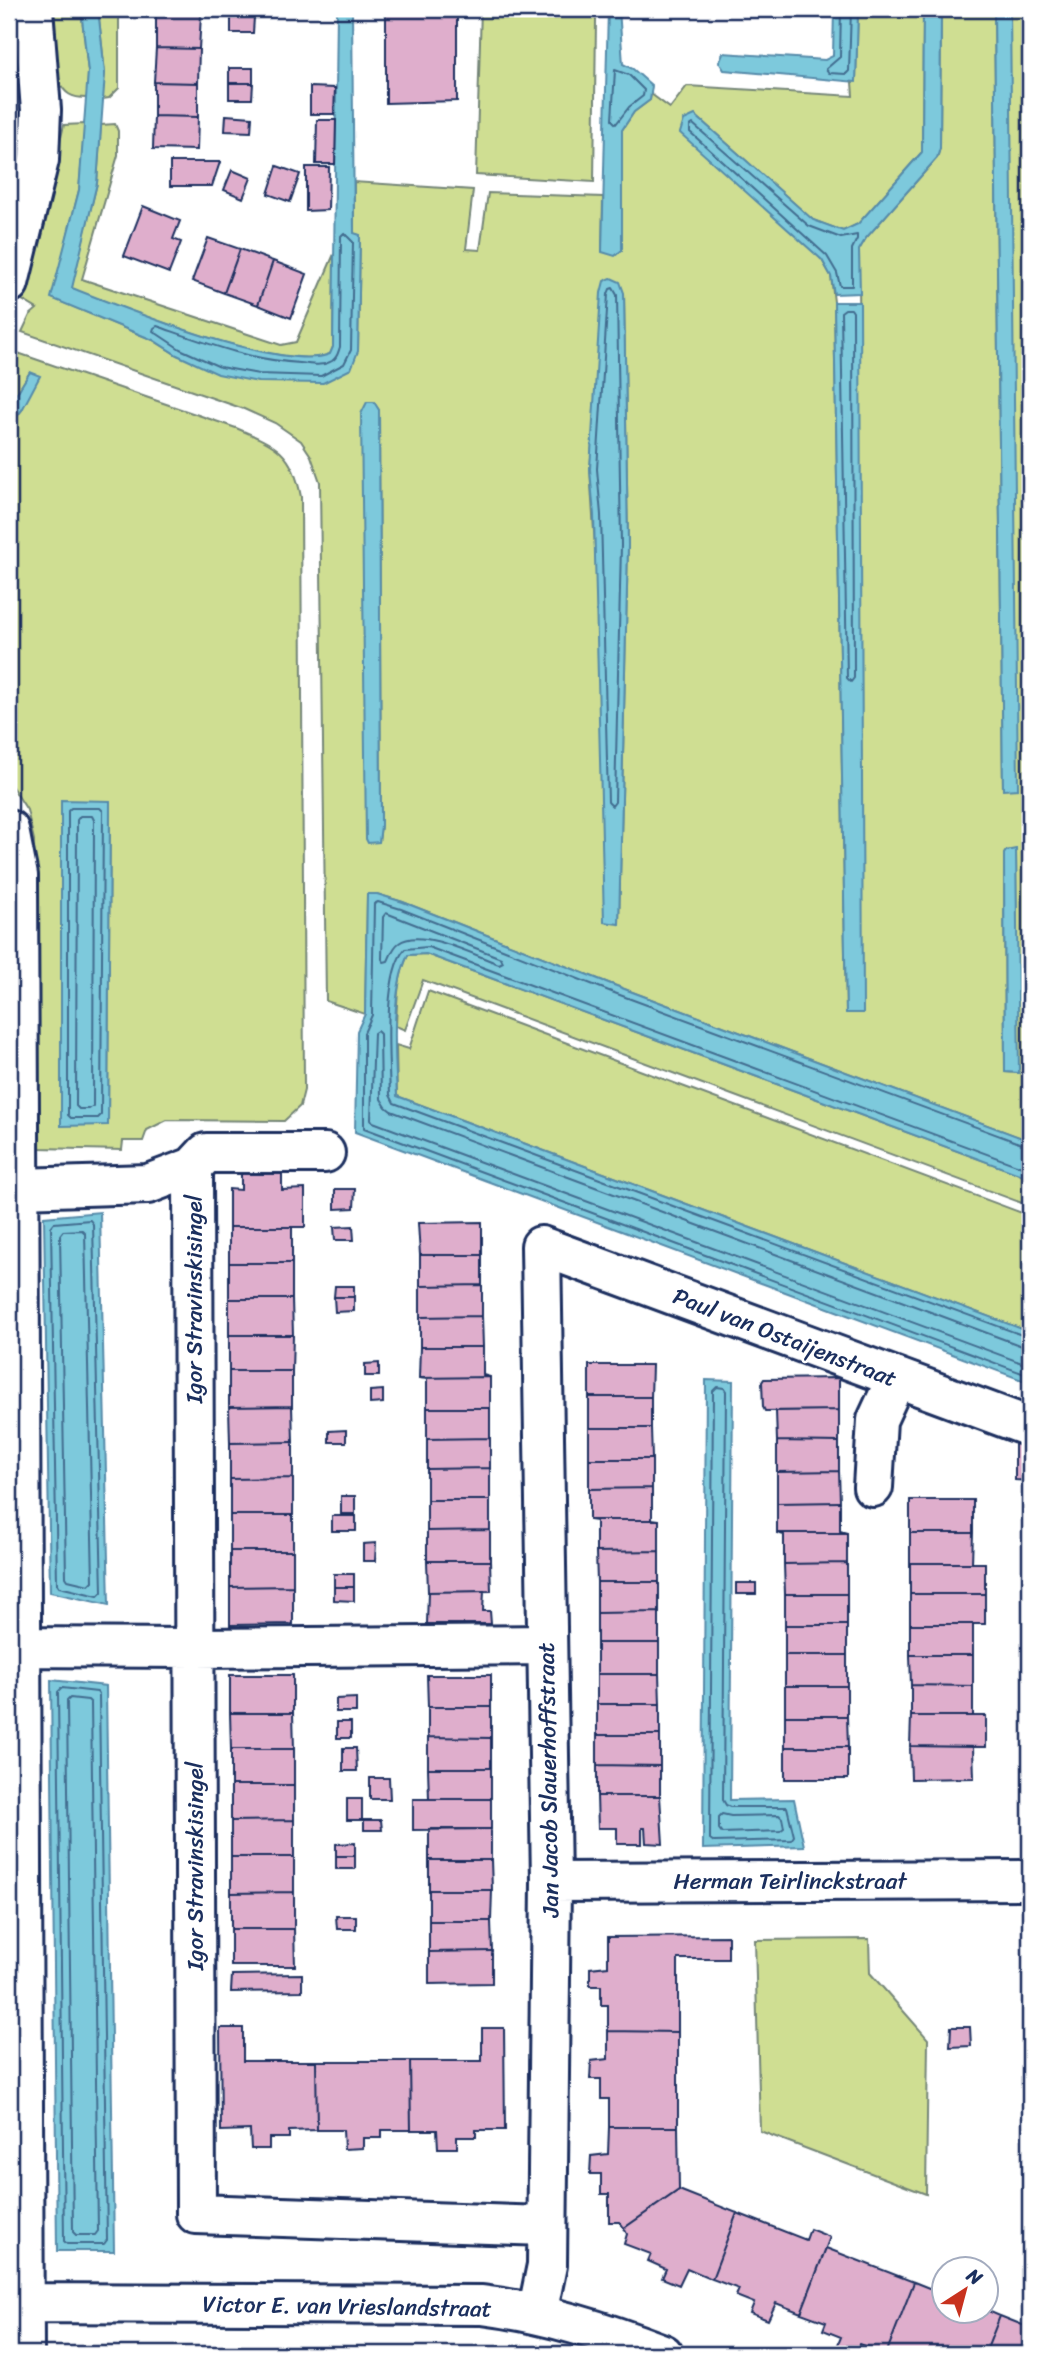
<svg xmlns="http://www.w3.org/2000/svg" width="1039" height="2363" font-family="Sriracha,sans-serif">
	<rect width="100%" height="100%" fill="#fff"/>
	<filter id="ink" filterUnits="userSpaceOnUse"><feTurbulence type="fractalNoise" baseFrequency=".0143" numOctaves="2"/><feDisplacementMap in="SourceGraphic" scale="14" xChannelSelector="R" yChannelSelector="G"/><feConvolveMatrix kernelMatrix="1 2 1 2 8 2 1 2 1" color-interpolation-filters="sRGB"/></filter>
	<g filter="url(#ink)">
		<path fill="#cfde92" stroke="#758678" stroke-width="2" fill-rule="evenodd" d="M53,9H81L88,72L87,98C71,98 65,94 58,80Z
			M98,9H119V88L109,98L102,99L105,73Z
			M481,9H592L596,20L594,182L476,175Z
			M858,9H923L922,152L858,224L843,231L813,220L695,115L822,260L831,276L834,302L846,1012L862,1013L859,250L866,238L937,158L940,148L941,9H994L1003,790L1010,9H1030V1141L611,984L403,902L377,894L367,895L365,1014L326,1001L320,482L311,456L301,441L275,423L244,409L22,332L30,315L37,309L19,298L43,214L64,125L85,124L79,190L52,298L153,340L177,355L258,382L358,351L360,235L354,234V182L473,190L466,249L480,250L488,193L603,197L602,251L622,250V130L634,112L650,100L651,94L670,108L687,86L853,96L852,82L856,81ZM624,293L628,545L619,924L590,469L596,393ZM367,402H373L379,410L381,825L379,842ZM1016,850L1018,1073L1005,1072L1004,854L1006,851Z
			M115,124L118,131V155L82,279L281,345L296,342L334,254L333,347L330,354C282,374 124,307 71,289L97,183L101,125Z
			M9,350L236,428C276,445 293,452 301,497L304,1090L300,1106L284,1121L167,1120L147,1130L143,1141H123L122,1150L39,1148L35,1138L34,840L27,810L9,782V426L22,410L30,372L9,406ZM61,801H110L108,1125H61Z
			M426,954L1030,1178V1206L423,980L405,1030L396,1026C397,1002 397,978 408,955Z
			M428,991L1030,1216V1332L397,1096L396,1045L409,1049Z
			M869,1939L870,1973L928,2039L926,2194L760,2131L755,1940Z"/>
		<path fill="#7dc9dc" stroke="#568baa" stroke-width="2" d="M81,9H98L105,73L97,183L72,288C123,308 284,373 330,354L333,347L337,9H352L354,233L360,235L358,351L351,369L323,383L258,382L218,374L177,355L153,340L51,298L79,190L88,72Z
			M608,9H619L623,64L633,69L652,86L650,100L634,112L622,130V250L615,256L602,252Z
			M834,9H858L856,82L724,70L719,62L723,53L825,60L833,56Z
			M923,9H941L940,148L937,158L866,238L859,250L860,293L834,294L831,276L822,260L680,133L684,120L695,115L813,220L843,231L858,224L922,152Z
			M994,9H1010L1018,789L1003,790Z
			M611,278L620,282L624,293L628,545L619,924L604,922L594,515L590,469L601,293L604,281Z
			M834,302H860L863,1013H846Z
			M30,372L40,376L22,410L9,426V406Z
			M367,402H374L379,410L381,825L379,842L368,843L366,839L361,414Z
			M61,800L110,801L108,1125L61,1126Z
			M1016,849L1019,1073L1005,1072L1004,854L1006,851Z
			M367,894H377L403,902L611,984L1030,1141V1178L426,954L408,955C390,993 395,1055 397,1096L1030,1332V1383L355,1132L357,1031L365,1014Z
			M100,1212L109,1605L50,1592L44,1217Z
			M706,1380L733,1381L730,1800L794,1799L804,1846L703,1849Z
			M51,1680L106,1686L114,2251H57Z"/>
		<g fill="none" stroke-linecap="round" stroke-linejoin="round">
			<path stroke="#426d90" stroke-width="2" d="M841,9L840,57L826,69L829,73L846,74L849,71L851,9
				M615,70L629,75L644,90L643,96L629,107L616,124L612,120Z
				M693,124L809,226L841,238L857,235V239L852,249V286H840L837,273L827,256L690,132V126Z
				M344,233L353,242L351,350L344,364L321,376L259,374L220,367L180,349L153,331L154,328L157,326C206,343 249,360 300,363C311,364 322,367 332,361C338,357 338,352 340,347L341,236Z
				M613,288L617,295L621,545L615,802L612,806L608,802L601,515L597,469L608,294L610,289Z
				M845,309H851L853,312L854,678L851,682L847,678L841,312Z
				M71,808H100L103,811L101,1115L98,1118H71L68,1115V811Z
				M80,816H92L94,820L93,1106L89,1109H79L76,1106L77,820Z
				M386,913L501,958L503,962L499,964C476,956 421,927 399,943C393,947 391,955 388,961L384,962L382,959L383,917Z
				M1030,1147L609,991L401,909L378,902L374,904L372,1015L364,1033V1128L1030,1376
				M1030,1170L428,947L405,949C382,974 389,1061 390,1095L394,1103L1030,1338
				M90,1220L93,1224L102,1592L98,1596L59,1587L57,1584L51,1227L54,1223Z
				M82,1230L85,1233L93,1581L89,1585L68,1580L66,1577L60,1235L63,1231Z
				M1030,1347L1022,1346L391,1111L386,1107L381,1099L380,1034L377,1031L374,1033L371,1119L373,1122L1030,1366
				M717,1387L724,1388L726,1391L723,1800L726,1805L730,1807H787L794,1836L791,1840L714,1842L710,1839L713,1391Z
				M62,1688L97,1692L99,1695L107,2240L104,2244H67L64,2241L58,1692Z
				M70,1698L88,1700L91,1703L98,2231L95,2235H76L73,2232L67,1701Z
				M722,1814L731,1816L779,1815L782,1818L784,1828L780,1831L722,1833L719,1829V1817Z"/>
		</g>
		<path fill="#dfaecc" stroke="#1b2f5e" stroke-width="2" d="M156,9H201V15H156Z
			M231,9H254V17H231Z
			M386,9H457V101L386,103Z
			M156,15H201L199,49L156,48Z
			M231,17H254L253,33H231Z
			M156,48L199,49L198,83L154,82Z
			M229,68H253V83H229Z
			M154,82L198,83V117L154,116Z
			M229,83H253L252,99H229Z
			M310,87L335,88L334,114H310Z
			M226,115L252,117L251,132L225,131Z
			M154,116L198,117L197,150L153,149Z
			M317,120H336L335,164H316Z
			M170,162H220L212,186H170Z
			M277,166L300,174L290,202L268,194Z
			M306,167H329L328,210L306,211Z
			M232,170L251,178L243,198L224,190Z
			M143,206L180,221L173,239L181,242L169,273L124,256Z
			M208,238L240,249L224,293L192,281Z
			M240,249L273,261L258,305L224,293Z
			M273,261L307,274L291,318L258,305Z
			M282,1165V1190L305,1189V1227H229V1189L241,1190V1166Z
			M335,1189H355L354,1208L335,1209Z
			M482,1222V1255H420L418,1223Z
			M353,1226L354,1240H335L334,1227Z
			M229,1227H292V1263H229Z
			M420,1255H482V1285L420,1286Z
			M229,1263H292V1299H229Z
			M482,1285V1316L420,1317V1286Z
			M335,1286H354V1297H334Z
			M334,1297H354V1311L335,1312Z
			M229,1299H292L293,1335H229Z
			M482,1316L483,1347H420V1317Z
			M229,1335H293L292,1371H229Z
			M420,1347H483V1375L490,1377L419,1378Z
			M379,1363V1376H365V1364Z
			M589,1365H652L651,1397H589Z
			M229,1371H292V1406L229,1407Z
			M490,1377V1408H427V1379L419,1378Z
			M839,1378V1410L765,1411L763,1407L762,1382L764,1379Z
			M383,1390V1403L370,1404V1391Z
			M589,1397H651V1428H589Z
			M292,1406L293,1442L230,1443L229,1407Z
			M427,1408H490V1438L427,1439Z
			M839,1410V1442L777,1441L776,1411Z
			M589,1428H651L652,1459H589Z
			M346,1430V1442H329V1431Z
			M490,1438V1468L427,1469V1439Z
			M777,1441L839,1442V1471L777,1472Z
			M293,1442V1478L230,1479V1443Z
			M1015,1444H1030V1481L1015,1480Z
			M589,1459H652V1488L589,1489Z
			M490,1468V1500H427V1469Z
			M839,1471L840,1502L777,1503V1472Z
			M293,1478V1515H230V1479Z
			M652,1488V1519L659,1520H589V1489Z
			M341,1496H355V1514H341Z
			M427,1500H490V1530L427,1531Z
			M910,1500H973V1533H910Z
			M840,1502V1531L847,1533H777V1503Z
			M230,1515H293V1551H230Z
			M332,1516H356V1531H332Z
			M589,1520H659V1551L596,1552V1521Z
			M490,1530V1561H427V1531Z
			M777,1533H847V1563L784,1564V1535Z
			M910,1533H973L972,1563H910Z
			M376,1543L375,1561H363V1544Z
			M230,1551H293V1586L230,1587Z
			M659,1551V1582H597L596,1552Z
			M427,1561H490L491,1591L428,1592Z
			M847,1563V1594H785L784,1564Z
			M910,1563H985V1594H910Z
			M334,1574H354V1587H334Z
			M597,1582H659V1612L597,1613Z
			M736,1583H756V1594H736Z
			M293,1586V1624L230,1625V1587Z
			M334,1587H354V1601L334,1600Z
			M484,1591L483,1611H490L491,1624H427L428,1592Z
			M785,1594H847V1625H785Z
			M910,1594H985V1624H910Z
			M659,1612V1643H597V1613Z
			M910,1624H973V1655H910Z
			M785,1625H847V1655H785Z
			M597,1643H659V1674H597Z
			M785,1655H847V1686H785Z
			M910,1655H973V1686L911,1685Z
			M597,1674H659L660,1704H597Z
			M230,1675H293V1713H230Z
			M427,1675H491V1707H428Z
			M911,1685L973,1686V1716H911Z
			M785,1686H847V1716H785Z
			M356,1698V1712H336V1699Z
			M597,1704H660V1735H597Z
			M428,1707H491V1738L428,1737Z
			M230,1713H293L294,1749H231Z
			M785,1716H847L848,1747H785Z
			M911,1716H986V1747L910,1746Z
			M337,1722H351V1738H337Z
			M597,1735H660V1766L597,1765Z
			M428,1737L491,1738V1768H428Z
			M910,1746L973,1747L974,1778L911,1779Z
			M785,1747H848V1779H785Z
			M343,1748H356L357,1771H343Z
			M231,1749H294V1785H231Z
			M597,1765L660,1766V1796H597Z
			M428,1768H491V1799H429Z
			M370,1778H389L390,1799H370Z
			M231,1785H294V1820L231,1821Z
			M597,1796H660L663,1844L646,1843L645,1828H642V1844H617V1828H598Z
			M347,1799H362V1820H347Z
			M413,1799H491V1829L413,1830Z
			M294,1820V1857H231V1821Z
			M364,1820H381L382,1830H364Z
			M429,1829H491V1860H429Z
			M355,1843V1856H336V1844Z
			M336,1856H355V1869H336Z
			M231,1857H294V1892L231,1893Z
			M429,1860H491L492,1890H429Z
			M429,1890H492L491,1921H429Z
			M294,1892V1929H231V1893Z
			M336,1916H356V1929H337Z
			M429,1921H491L492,1951L429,1952Z
			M231,1929H294L295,1966H231Z
			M728,1936V1959H678V2032L608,2031V2005H601V1986H590V1968L608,1966V1937Z
			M492,1951V1983L429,1984V1952Z
			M302,1974V1991L231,1992L232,1975Z
			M951,2027H970L971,2046L950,2047Z
			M220,2028H243V2061H316L317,2130L289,2131V2138H269V2149H251L250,2130L221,2131Z
			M482,2028H504L505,2130H476V2137H457V2148H438L437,2130H411L410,2061H482Z
			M608,2031L678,2032V2127H609V2099H601V2079H590L591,2061L608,2059Z
			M316,2061H410L411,2130H382V2138H363V2148L344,2149L343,2130H317Z
			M609,2127H678L679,2190L624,2228L620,2222H609V2194H601V2174H590L591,2156L608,2154Z
			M679,2190L737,2213L712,2279L687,2268L679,2285L662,2278L666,2269L648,2261L651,2254L624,2244L627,2234L624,2228Z
			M737,2213L806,2240L810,2229L830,2237L801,2313L776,2303L768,2320L750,2313L754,2303L736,2296L739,2289L712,2279Z
			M826,2248L914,2282L886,2354L859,2344L855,2353L837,2347L841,2337L823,2330L826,2322L801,2313Z
			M914,2282L944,2294V2310H986L1000,2316L985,2354H886Z
			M1000,2316L1030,2328V2354H985Z"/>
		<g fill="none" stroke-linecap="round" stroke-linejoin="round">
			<g stroke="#1b2f5e" stroke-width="44">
				<path id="minor" d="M9,283L39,160L41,110L33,9
					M9,830L18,876L24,2354
					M325,1153H206L193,1167L196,2214L546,2226
					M20,1188L148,1184L193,1167
					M873,1487L877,1420L896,1379
					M9,1647L195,1648L547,1645
					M551,1882L1030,1880
					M9,2303L482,2305C546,2313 603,2331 663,2354
					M537,2314L547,2265L551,1882L541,1246L1030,1427"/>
			</g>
			<use href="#minor" stroke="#fff" stroke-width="38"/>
		</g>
	</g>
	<g text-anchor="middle" stroke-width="5" stroke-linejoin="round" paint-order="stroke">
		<g font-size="23" fill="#1b2f5e" stroke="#fff">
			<text transform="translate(194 1299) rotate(-90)" y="8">Igor Stravinskisingel</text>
			<text transform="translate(785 1337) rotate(21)" y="8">Paul van Ostaijenstraat</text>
			<text transform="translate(548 1780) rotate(-91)" y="8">Jan Jacob Slauerhoffstraat</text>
			<text transform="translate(195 1866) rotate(-90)" y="8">Igor Stravinskisingel</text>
			<text x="790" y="1889">Herman Teirlinckstraat</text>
			<text transform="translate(347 2306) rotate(1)" y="8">Victor E. van Vrieslandstraat</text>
		</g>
	</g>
	<rect width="1039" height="2363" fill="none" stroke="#fff" stroke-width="35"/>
	<rect x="18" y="18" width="1004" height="2328" fill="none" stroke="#1b2f5e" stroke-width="2.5" filter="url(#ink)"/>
	<g transform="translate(965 2290) rotate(36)"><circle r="33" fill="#ffffff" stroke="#a4acbf" stroke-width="2"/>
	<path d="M0-5L12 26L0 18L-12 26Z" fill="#c8321e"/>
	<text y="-10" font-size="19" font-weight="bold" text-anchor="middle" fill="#1b2f5e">N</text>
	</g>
</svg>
